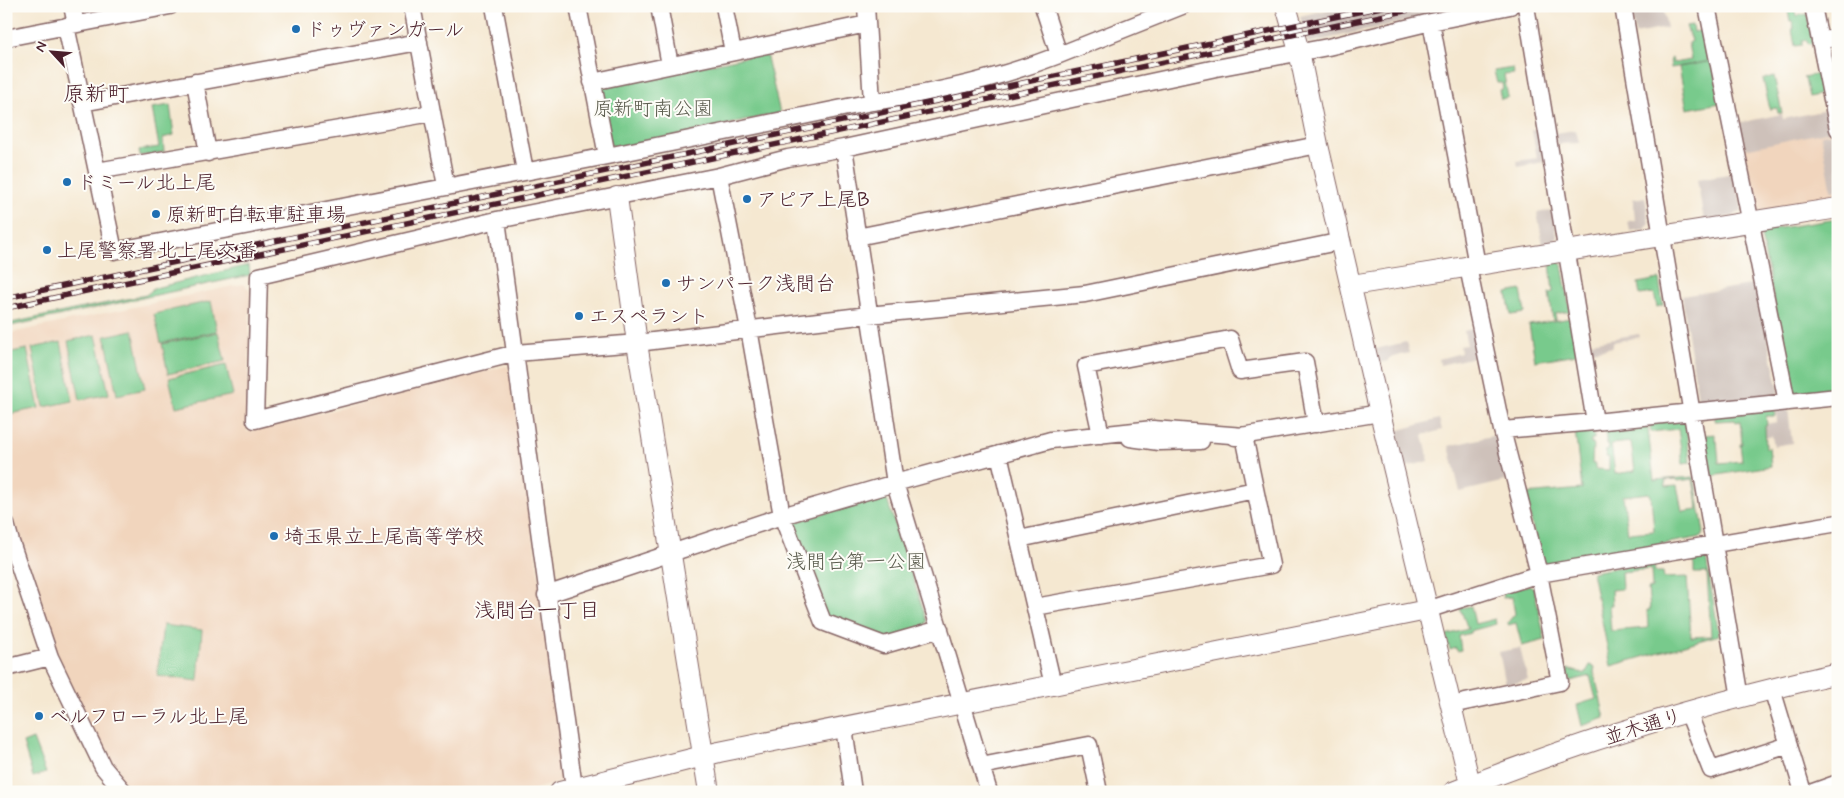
<svg xmlns="http://www.w3.org/2000/svg" width="1844" height="798" font-family="Mynerve,'Klee One',sans-serif">
	<rect width="100%" height="100%" fill="#fdfcf7"/>
	<filter id="ink" filterUnits="userSpaceOnUse"><feTurbulence type="fractalNoise" baseFrequency=".02" numOctaves="2"/><feDisplacementMap in="SourceGraphic" scale="10" xChannelSelector="R" yChannelSelector="G"/><feConvolveMatrix kernelMatrix="1 2 1 2 8 2 1 2 1" color-interpolation-filters="sRGB"/></filter>
	<filter id="wash" filterUnits="userSpaceOnUse"><feTurbulence type="fractalNoise" baseFrequency=".0096" numOctaves="4" result="noise"/><feDisplacementMap in="SourceGraphic" scale="20" xChannelSelector="R" yChannelSelector="G"/><feGaussianBlur stdDeviation="1.12" result="paint"/><feColorMatrix in="noise" values="0 0 0 0 0 0 0 0 0 0 0 0 0 0 0 0 0 1.4 0 .05"/><feComposite in="paint" operator="in"/></filter>
	<g filter="url(#wash)">
		<rect width="100%" height="100%" fill="#f5e8d1"/>
		<path fill="#f1d5bd" d="M1827,110L1838,163V199L1760,210L1756,207L1739,123L1782,114L1783,119Z
			M243,284L250,290L247,432L506,366L510,369L566,776L561,782L525,792H132L110,767L86,726L53,644L18,544L6,483V334Z"/>
		<path fill="#cec1ba" d="M1344,6H1475L1308,43L1300,16Z
			M1663,8L1667,28L1635,34L1632,14Z
			M1827,110L1831,131L1745,149L1739,123L1782,114L1783,119Z
			M1539,129L1543,154L1542,157H1544V162L1518,167L1517,161L1537,158L1532,130Z
			M1576,130L1579,143L1557,144L1555,133Z
			M1832,133L1838,163V190L1832,191L1821,135Z
			M1735,173L1742,210L1733,216L1704,221L1697,179Z
			M1645,197L1649,224L1645,229L1630,231L1628,221L1635,220L1633,199Z
			M1553,210L1557,236L1553,243L1543,244L1540,229L1542,228H1540L1537,213Z
			M1756,284L1779,391L1775,396L1704,403L1698,398L1682,296Z
			M1472,329L1478,356L1440,365L1439,359L1461,353L1460,346L1467,345L1464,331Z
			M1639,334L1640,337L1613,342V347L1592,351L1591,342Z
			M1406,342L1409,353L1389,358V361L1379,363L1376,349Z
			M1788,408L1792,443L1774,446L1772,436L1766,438L1765,424L1777,422L1776,409Z
			M1439,419L1442,430L1423,435L1429,461L1406,467L1405,464H1403L1396,431Z
			M1496,435L1506,481L1460,492L1449,446Z
			M1520,648L1528,680L1506,685L1499,652Z"/>
		<path fill="#78ca8c" stroke="#61745c" fill-rule="evenodd" d="M1787,6H1794L1796,16L1807,14L1813,43L1808,44L1807,40L1802,41V45L1795,46L1792,29H1794L1793,21H1790Z
			M1692,25L1693,32L1705,30L1710,61L1671,68L1670,59L1672,58L1673,63L1691,60L1688,43L1691,41L1686,26Z
			M766,53L780,113L616,149L610,144L600,92L603,86Z
			M1713,61L1720,103L1687,109L1679,67Z
			M1513,68L1514,74L1504,75L1508,97L1501,99L1499,90L1503,89L1502,83H1497L1494,71Z
			M1819,74L1822,94L1809,97L1805,79L1803,77Z
			M1774,76L1782,113H1778L1777,108L1770,109L1763,79Z
			M170,105L174,135L163,138L164,152L140,156L139,150L159,147L152,108Z
			M1838,219V390L1793,395L1760,231Z
			M1557,260L1562,265L1570,311L1555,314L1556,319L1553,320L1549,293L1553,292L1550,262Z
			M249,265L250,275L6,327V324L146,295L155,288Z
			M1659,279L1663,305L1657,307L1654,293L1640,295L1638,283Z
			M1521,290L1525,313L1511,315L1507,293Z
			M211,301L217,331L161,343L154,314Z
			M1571,318L1577,354L1535,361L1529,325Z
			M133,330L145,389L117,395L105,336Z
			M218,332L225,361L168,374L162,344Z
			M96,335L109,394L80,400L68,341Z
			M61,342L73,401L44,407L32,348Z
			M27,349L39,408L10,414L6,394V353Z
			M226,365L233,395L176,407L169,378Z
			M1775,410V416H1766L1767,424L1765,425L1766,448L1769,447L1771,466L1712,476L1705,435L1715,434V440H1717L1719,463L1742,461L1740,444H1742L1740,421L1736,422L1735,420L1715,421V416Z
			M1679,418L1686,423L1690,463L1683,464L1678,429L1651,432L1649,421Z
			M1647,421L1654,480L1694,477L1704,533L1702,537L1547,564L1540,560L1525,494L1582,489L1575,430ZM1598,430H1606V443H1608L1609,450H1606V457H1609V470L1595,469V464H1592L1593,445L1591,444V439H1594V431H1598ZM1631,442L1635,471L1615,474L1611,444ZM1676,479L1678,481L1693,479L1698,510L1682,512L1677,485L1666,486L1665,480ZM1649,493L1651,496L1654,531L1628,533L1623,496Z
			M881,496L887,500L927,621L922,632L885,641L825,618L792,523Z
			M1697,553L1706,558L1719,635L1611,666L1592,572ZM1689,560L1694,561V573H1707L1711,636L1691,637L1687,577L1664,578L1663,572H1655L1654,564L1662,563V562ZM1651,569L1652,588L1648,589L1650,610H1647L1648,628L1611,631L1609,605H1612L1611,590L1622,589L1621,572Z
			M1529,585L1534,588L1545,640L1522,646L1516,623L1508,625V622L1515,614L1512,597L1503,598L1502,593Z
			M1471,606L1475,624L1495,619L1496,624L1470,631V633L1459,636L1461,650L1457,651L1456,648L1450,650L1446,635L1468,629L1460,608Z
			M163,625L202,630L198,681L157,676Z
			M1590,665L1595,667L1594,672L1605,718L1582,726L1577,705L1596,699L1590,676L1570,681L1567,669L1585,674Z
			M33,739L46,773L33,777L23,743Z"/>
	</g>
	<g filter="url(#ink)">
		<g fill="none" stroke-linecap="round" stroke-linejoin="round">
			<g stroke="#866565" stroke-width="19">
				<path id="minor" d="M72,6L76,24
					M412,6L446,186
					M494,6L525,171
					M578,6L607,156
					M659,6L670,65
					M724,6L733,52
					M1043,6L1059,55L1182,6
					M1526,6L1595,422
					M1623,6L1740,698
					M1707,6L1787,402
					M1813,6L1838,129
					M1431,22L1477,265
					M66,26L114,251L607,156L872,102L866,6
					M6,38L170,6
					M1820,41L1838,37
					M195,82L208,153
					M592,82L867,24
					M872,102C935,93 1000,78 1059,55
					M82,103L419,42
					M844,148L895,483L989,792
					M97,171L432,113
					M719,176L749,329L782,516L823,622L884,645L940,629
					M497,220L574,788
					M857,237L1318,145
					M1342,241L1085,294L868,315L637,343L516,353L255,420L259,276L497,220L719,176L788,158L844,148L1216,68L1328,47L1431,22L1510,6
					M1502,430L1595,422L1838,397
					M1101,435L1086,366L1230,339L1240,371L1305,362L1316,424
					M1235,437L1380,413
					M1130,438L1159,442L1201,441
					M999,454L1053,685
					M6,524L11,542L50,657L103,767L124,792
					M1019,539L1255,490
					M546,595L782,516L895,483L1051,440L1153,429L1244,436
					M1035,607L1271,565L1244,436
					M1427,610L1539,574L1838,523
					M6,668L50,657
					M1772,689L1803,792
					M1451,705L1560,682L1539,574L1502,430L1468,267
					M1688,712L1711,770L1789,745
					M844,727L853,792
					M981,766L1089,745L1099,792
					M1813,792L1838,783"/>
			</g>
			<g stroke="#866565" stroke-width="22">
				<path id="tertiary" d="M1286,6L1299,51L1318,145L1380,413L1472,792
					M617,197L637,343L709,792
					M1352,285L1838,208
					M560,792L719,752L1427,610
					M1453,792C1578,742 1707,703 1838,673"/>
			</g>
			<use href="#minor" stroke="#fff" stroke-width="16"/>
			<use href="#tertiary" stroke="#fff" stroke-width="20"/>
			<g stroke="#4a1f2b" stroke-width="5.5">
				<path id="rail" d="M6,298L1386,6
					M6,308L1428,6"/>
			</g>
			<use href="#rail" stroke="#fdfcf7" stroke-width="4" stroke-dasharray="11" stroke-linecap="butt"/>
		</g>
	</g>
	<g fill="#1f6fb2" stroke="#fdfcf7" stroke-width="2">
		<circle cx="296" cy="29" r="5"/>
		<circle cx="67" cy="182" r="5"/>
		<circle cx="747" cy="199" r="5"/>
		<circle cx="156" cy="214" r="5"/>
		<circle cx="47" cy="250" r="5"/>
		<circle cx="666" cy="283" r="5"/>
		<circle cx="579" cy="316" r="5"/>
		<circle cx="274" cy="536" r="5"/>
		<circle cx="39" cy="716" r="5"/>
	</g>
	<g text-anchor="middle" stroke-width="4" stroke-linejoin="round" paint-order="stroke">
		<g font-size="20" fill="#4a1f2b" stroke="#fdfcf7" text-anchor="start">
			<text x="306" y="36">ドゥヴァンガール</text>
			<text x="77" y="189">ドミール北上尾</text>
			<text x="757" y="206">アピア上尾B</text>
			<text x="166" y="221">原新町自転車駐車場</text>
			<text x="57" y="257">上尾警察署北上尾交番</text>
			<text x="676" y="290">サンパーク浅間台</text>
			<text x="589" y="323">エスペラント</text>
			<text x="284" y="543">埼玉県立上尾高等学校</text>
			<text x="49" y="723">ベルフローラル北上尾</text>
		</g>
		<g font-size="20" fill="#5a5b4d" stroke="#fdfcf7">
			<text x="653" y="115">原新町南公園</text>
			<text x="856" y="568">浅間台第一公園</text>
		</g>
		<g font-size="20" fill="#4a1f2b" stroke="#fdfcf7">
			<text transform="translate(1643 726) rotate(-17)" y="7">並木通り</text>
		</g>
		<g font-size="21" fill="#4a1f2b" stroke="#fdfcf7">
			<text x="537" y="617">浅間台一丁目</text>
		</g>
		<g font-size="22" fill="#4a1f2b" stroke="#fdfcf7">
			<text x="96" y="101">原新町</text>
		</g>
	</g>
	<rect width="1844" height="798" fill="none" stroke="#fdfcf7" stroke-width="25"/>
	<g transform="translate(52 52) rotate(296)" stroke="#fdfcf7" stroke-width="4" paint-order="stroke">
	<path d="M0-4L9 19L0 12L-9 19Z" fill="#4a1f2b"/>
	<text y="-8" font-size="14" font-weight="bold" text-anchor="middle" fill="#4a1f2b">N</text>
	</g>
</svg>
